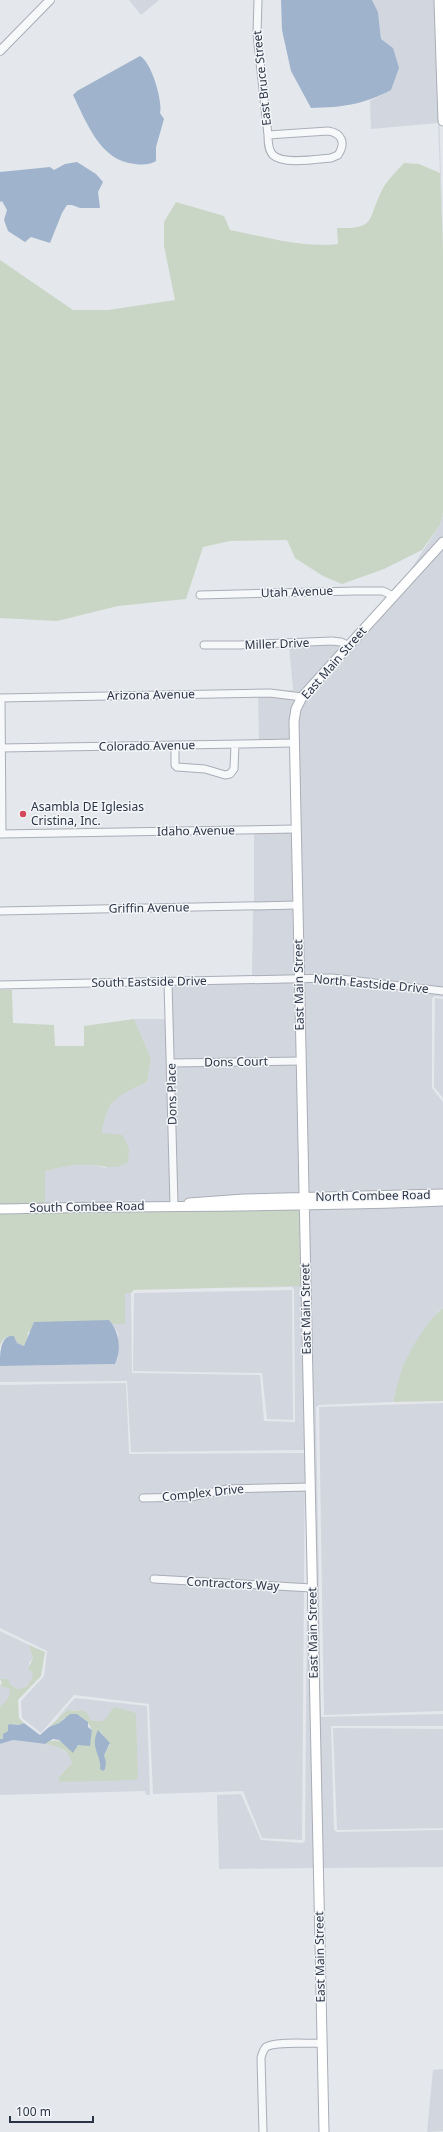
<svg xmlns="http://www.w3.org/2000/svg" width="443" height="2132" font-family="'Noto Sans',sans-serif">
	<rect width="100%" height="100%" fill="#e4e7ec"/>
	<path fill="#d2d6de" d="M129,0H159L141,15Z
		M372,0H436L443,249L438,123L371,129L370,101L391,90L393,48L381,39L378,12Z
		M443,512V537L403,581L440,525Z
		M443,547V988L302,975L297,745L299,710L304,701Z
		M332,644L344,647L301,694L280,691L293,690L289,646Z
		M258,696L298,699L290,740L259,741Z
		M254,832H292L294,902L254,903Z
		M294,908L295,975L172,979L252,975L253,909Z
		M296,981L298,1058L174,1060L172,985Z
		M302,981H331L443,994V997L435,996L432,998V1088L443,1102V1192L307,1195Z
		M435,998L443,999V1098L434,1087Z
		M134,1019H166L171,1202L45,1205L44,1171L65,1166L89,1164L106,1168L102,1133L104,1115L117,1096L147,1082L151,1058Z
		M298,1064L301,1195L211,1197L177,1202L174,1066Z
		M443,1204V1308L437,1312L402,1370L393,1402L319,1405L316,1407L321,1717L443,1714V1726H331L334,1830L337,1832L443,1830V1867L322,1868L307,1208Z
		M297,1286H303L306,1450L131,1452L127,1381L0,1382V1366L115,1364L118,1358V1333L112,1324H125V1293H131L132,1373L260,1375L264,1421L295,1422L294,1289L292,1287L235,1288Z
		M292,1290L293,1420L267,1419L262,1373L133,1371L134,1293Z
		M126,1383L129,1454L305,1453L302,1840L262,1838L243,1791L153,1794L149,1704L74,1695L41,1733L22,1718L21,1701L44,1676L47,1651L0,1628V1385Z
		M443,1403V1711L324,1715L319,1407Z
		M307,1591H309L315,1868L219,1869L217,1795L241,1794L261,1840L302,1843L305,1841Z
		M0,1631L31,1646L33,1658L29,1663L30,1671L34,1673L30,1683L22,1689H17L10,1684L7,1679H0Z
		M0,1686L10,1689V1696L7,1702L0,1706Z
		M75,1698L147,1706L150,1795H146L145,1791L0,1795V1744L13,1740L58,1746L70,1756L72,1763L58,1778L59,1782L137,1778L136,1715L134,1712L114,1708L107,1719L100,1722L91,1720L76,1710H67L55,1720Z
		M333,1728L443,1729V1828L337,1830Z
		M443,2069V2131L427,2132L433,2070Z"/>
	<path fill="#c9d6c5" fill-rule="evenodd" d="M404,163L419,164L440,173L443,249V512L440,525L422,550L384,569L342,584L323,576L295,558L287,540L230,541L203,547L186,599L118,606L57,621L0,618V260L73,310H108L175,300L164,246V222L176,202L224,216L230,230C266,237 301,248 338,244L337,228C376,229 367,221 381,192C386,181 396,172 404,163Z
		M0,990H12L13,1023L54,1025L55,1046H84V1026L134,1019L151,1058L147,1082C118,1096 106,1099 102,1133L122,1135L129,1148L128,1162C115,1171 103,1165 88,1165C73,1164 59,1168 45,1171V1205L0,1206Z
		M301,1208L303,1286L134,1290L131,1293H125V1324H112L109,1320L28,1332L27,1340L24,1346L17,1343L14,1336C6,1335 4,1338 0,1345V1211Z
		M443,1308V1401L393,1402C396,1392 398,1380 402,1369C409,1352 428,1318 443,1308Z
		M29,1645L45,1652L41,1676L18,1700L19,1718L24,1723L18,1725L10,1724L8,1725V1731L3,1739H0V1706C7,1701 10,1698 10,1689L0,1686L2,1683L0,1679H8L10,1684L17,1689C27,1689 31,1683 33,1673L28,1669L33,1658Z
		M114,1707L134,1712L136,1714L138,1778L134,1780L59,1782L58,1778L72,1763C69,1749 57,1746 45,1744C57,1736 64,1743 74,1751L76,1746L90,1743L92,1730L87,1721L77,1714L64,1718L59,1723L49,1727L67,1710L85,1711L91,1720C107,1724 105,1718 114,1707ZM100,1731L110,1745L103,1755L105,1758L100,1768L102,1764Z"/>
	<path fill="#9fb4cc" d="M281,0H372L378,12L381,39L393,48L399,68L391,90C362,105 344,107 311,108L291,71L282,30Z
		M140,56C151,61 163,101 160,113L164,119L156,147V161C149,165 143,165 135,164C100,161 87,123 73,95L77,91Z
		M77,162L96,174L103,182L98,192L100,208H80L72,205H67L62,213L50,243L31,237L25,242L8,231L4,220L7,210L2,201L0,202V172L50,167L54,170L65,164Z
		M109,1320C119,1331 122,1350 115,1364L0,1366C0,1354 0,1334 14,1336L17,1343L24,1346L34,1322Z
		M70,1714H77L88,1722V1727L92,1730L90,1746L78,1745L73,1753L59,1740L53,1739L45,1744L13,1740L0,1744V1739H3V1734L8,1731V1725L10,1724L18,1725L24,1723L40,1735L49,1727L59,1723Z
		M98,1730L110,1743L104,1755L106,1762L105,1769L103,1771L100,1769C102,1755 89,1748 98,1730Z"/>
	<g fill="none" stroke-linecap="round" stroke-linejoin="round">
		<g stroke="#a9aeb7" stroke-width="9">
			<path id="minor" d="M258,0L257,34L268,135L328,131C342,133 346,143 338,155L331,158C318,159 283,165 273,155C268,150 268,141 268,135
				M200,595L355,591H383L393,596
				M204,645H239L332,641L341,642L349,646
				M0,698L270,693L302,697
				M1,698L2,834
				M175,746V765L177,767L205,769L225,775L230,774L234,769L235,745
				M1,748L293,743
				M0,834L295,829
				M0,911L298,905
				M168,982L174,1205
				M0,985L332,978L443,991
				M171,1063L301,1061
				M143,1498L191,1497L227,1489L310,1487
				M154,1579L312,1588
				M263,2132L261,2058C262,2054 263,2050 266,2047C275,2041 310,2044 322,2043"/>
		</g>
		<g stroke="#a9aeb7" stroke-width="10">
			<path id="tertiary" d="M0,51L50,0"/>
		</g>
		<g stroke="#a9aeb7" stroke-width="11">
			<path id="secondary" d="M439,0L443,121
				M189,1203L244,1199L443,1194
				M0,1209C148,1205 295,1208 443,1201
				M324,2132L294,721L296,709L302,697L443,542"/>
		</g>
		<use href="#minor" stroke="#f7f8fa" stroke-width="7"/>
		<use href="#tertiary" stroke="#f7f8fa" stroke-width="8"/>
		<use href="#secondary" stroke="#fff" stroke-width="9"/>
	</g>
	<circle fill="#d1495b" stroke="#f4f6f9" stroke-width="1.5" cx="23" cy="814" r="4"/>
	<g text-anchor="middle" stroke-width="3" stroke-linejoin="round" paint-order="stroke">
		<g font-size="12" fill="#2b3445" stroke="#f4f6f9">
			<text transform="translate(262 78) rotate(-96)" y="4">East Bruce Street</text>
			<text transform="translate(297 592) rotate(-2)" y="4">Utah Avenue</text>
			<text transform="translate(277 644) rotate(-2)" y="4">Miller Drive</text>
			<text transform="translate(334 663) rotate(-49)" y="4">East Main Street</text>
			<text transform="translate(151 695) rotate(-1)" y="4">Arizona Avenue</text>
			<text transform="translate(147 746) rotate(-1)" y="4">Colorado Avenue</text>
			<text transform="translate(196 831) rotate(-1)" y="4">Idaho Avenue</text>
			<text transform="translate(149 908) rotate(-1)" y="4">Griffin Avenue</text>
			<text transform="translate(149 982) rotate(-1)" y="4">South Eastside Drive</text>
			<text transform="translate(371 984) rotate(5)" y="4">North Eastside Drive</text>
			<text transform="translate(299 985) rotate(-91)" y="4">East Main Street</text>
			<text transform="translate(236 1062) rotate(-1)" y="4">Dons Court</text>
			<text transform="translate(172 1094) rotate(-91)" y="4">Dons Place</text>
			<text transform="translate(373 1196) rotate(-1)" y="4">North Combee Road</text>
			<text transform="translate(87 1207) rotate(-1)" y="4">South Combee Road</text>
			<text transform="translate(306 1309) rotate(-91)" y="4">East Main Street</text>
			<text transform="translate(203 1493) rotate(-6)" y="4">Complex Drive</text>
			<text transform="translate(233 1584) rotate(3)" y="4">Contractors Way</text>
			<text transform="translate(313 1633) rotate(-91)" y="4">East Main Street</text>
			<text transform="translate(320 1957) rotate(-91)" y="4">East Main Street</text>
		</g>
		<g font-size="12" fill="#2b3445" stroke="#f4f6f9" text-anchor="start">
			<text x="31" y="811">Asambla DE Iglesias<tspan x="31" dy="14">Cristina, Inc.</tspan></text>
		</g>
	</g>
	<path d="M10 2116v6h83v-6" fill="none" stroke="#2b3445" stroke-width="2"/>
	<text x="16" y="2116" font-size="12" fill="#2b3445" stroke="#f4f6f9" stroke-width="3" paint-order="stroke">100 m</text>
</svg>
